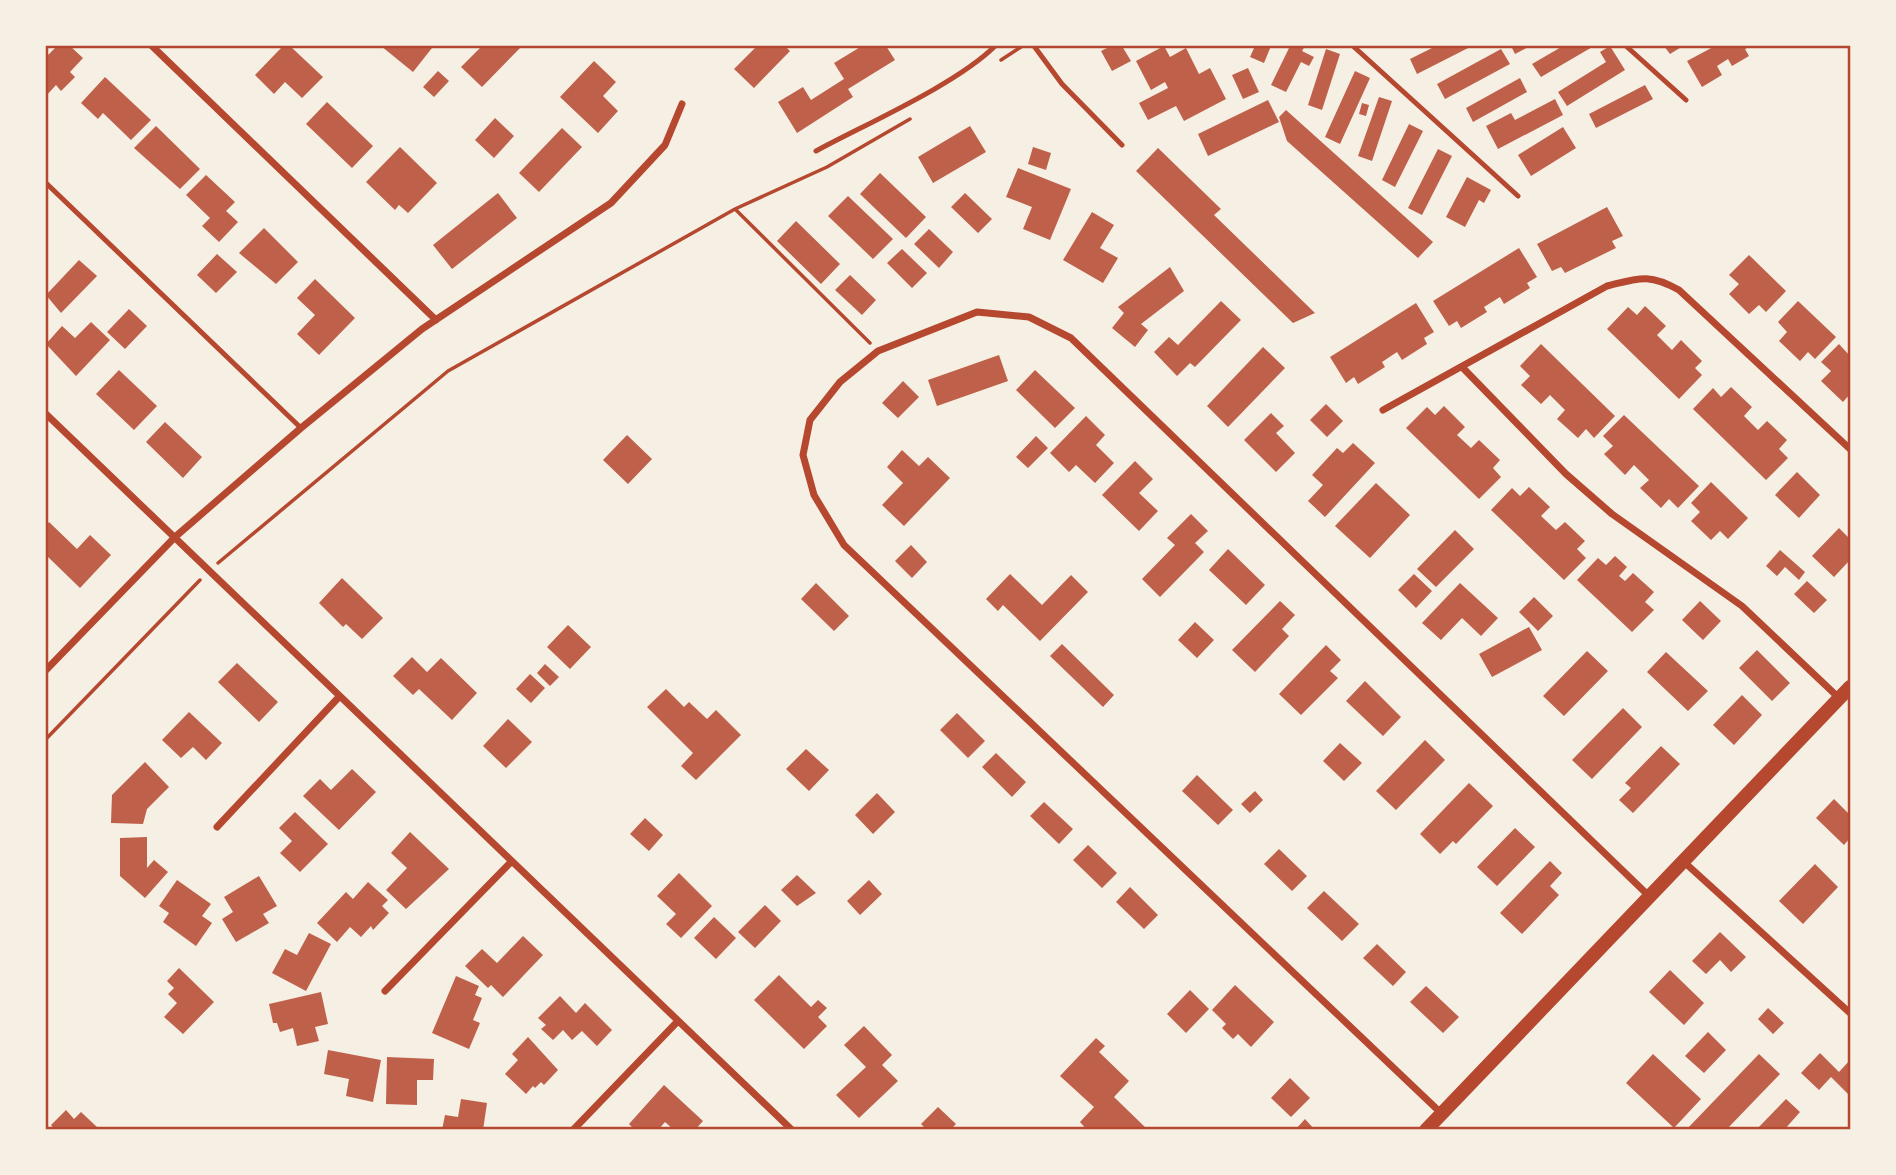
<svg xmlns="http://www.w3.org/2000/svg" width="1896" height="1175" font-family="Lato,sans-serif">
	<rect width="100%" height="100%" fill="#f6efe4"/>
	<path fill="#bf614a" d="M57,46H70L83,58L70,72L75,77L61,91L56,85L46,96V57Z
		M283,46H290L323,77L302,98L285,82L274,94L255,75Z
		M381,46H430L432,48L413,72Z
		M482,46H522L482,87L461,67Z
		M757,46H785L790,51L754,88L734,69Z
		M862,46H886L895,60L848,89L853,97L797,133L778,102L803,87L811,100L844,79L834,63Z
		M1111,46H1122L1131,61L1112,71L1101,51Z
		M1164,46L1170,57L1186,48L1199,74L1210,68L1226,99L1184,121L1176,106L1148,120L1139,103L1168,88L1165,82L1151,90L1136,61Z
		M1255,46H1271L1264,63L1250,57Z
		M1290,46H1305L1302,51L1314,57L1309,66L1301,62L1286,92L1271,85Z
		M1436,46H1472L1417,74L1410,59Z
		M1511,46H1530L1515,54Z
		M1563,46H1594L1541,77L1532,64Z
		M1610,46L1625,70L1567,106L1558,92L1606,62L1600,52Z
		M1664,46H1683L1670,54Z
		M1715,46H1751L1745,49L1749,56L1732,66L1728,59L1717,66L1722,75L1702,87L1687,61Z
		M1326,49L1340,54L1322,110L1308,105Z
		M1501,49L1510,64L1445,99L1437,84Z
		M594,61L616,82L603,96L618,111L598,133L560,97Z
		M1248,68L1259,92L1243,99L1232,75Z
		M438,71L449,81L434,97L423,87Z
		M1355,71L1370,78L1340,144L1325,137Z
		M105,77L151,120L131,140L103,113L98,119L81,103Z
		M1520,78L1527,92L1473,122L1466,108Z
		M1645,85L1653,99L1596,128L1589,114Z
		M1379,97L1392,101L1372,161L1358,156Z
		M1555,99L1563,115L1498,149L1486,126L1511,113L1515,120Z
		M1268,100L1279,122L1208,156L1198,134Z
		M327,102L373,146L352,168L306,124Z
		M1362,103L1369,105L1366,116L1359,114Z
		M1286,110L1433,242L1418,258L1287,141L1279,117Z
		M495,118L514,136L494,158L475,140Z
		M1409,124L1423,131L1395,187L1382,180Z
		M156,126L200,169L180,189L134,148Z
		M970,126L986,152L933,183L918,157Z
		M1563,127L1576,148L1531,176L1518,155Z
		M562,128L582,147L539,192L519,173Z
		M400,147L437,183L408,213L399,205L395,210L366,182Z
		M1033,147L1051,153L1046,170L1028,164Z
		M1158,148L1221,209L1214,215L1315,313L1293,323L1136,171Z
		M1438,149L1452,156L1422,215L1408,208Z
		M1018,168L1071,189L1050,240L1023,229L1032,207L1006,197Z
		M880,173L926,217L906,238L860,194Z
		M206,175L235,202L226,211L238,222L219,242L202,226L210,218L186,195Z
		M1467,177L1491,190L1484,203L1479,200L1465,227L1446,217Z
		M498,193L517,218L452,269L433,245Z
		M965,193L992,219L978,233L951,207Z
		M848,196L893,239L873,259L828,216Z
		M1607,207L1623,236L1612,241L1616,248L1565,273L1561,267L1552,271L1537,244Z
		M1092,212L1114,225L1100,248L1118,258L1103,283L1063,260Z
		M796,221L840,264L821,284L777,241Z
		M264,228L298,262L276,284L239,253Z
		M929,229L953,252L939,268L914,244Z
		M1519,248L1537,277L1527,283L1530,288L1504,304L1500,297L1484,307L1487,312L1461,328L1457,321L1449,326L1433,301Z
		M902,249L927,273L912,288L887,263Z
		M217,254L237,272L216,293L197,275Z
		M1749,255L1786,291L1766,312L1759,305L1749,314L1729,294L1739,284L1729,275Z
		M79,260L97,276L61,313L46,295Z
		M1170,267L1184,291L1141,324L1148,330L1135,347L1112,328L1124,313L1118,307Z
		M850,275L876,300L862,315L835,290Z
		M315,279L355,318L319,355L297,334L315,315L297,298Z
		M1221,301L1241,320L1195,367L1190,363L1177,376L1154,352L1169,337L1178,345Z
		M1798,301L1836,337L1815,359L1808,352L1800,361L1779,341L1787,332L1778,322Z
		M1416,303L1434,332L1424,338L1427,344L1402,360L1397,352L1382,362L1385,367L1358,384L1354,377L1346,383L1330,357Z
		M1645,306L1666,326L1657,335L1672,350L1681,340L1702,361L1695,368L1702,375L1679,399L1607,329L1628,307L1637,315Z
		M129,309L147,326L125,349L107,332Z
		M91,322L110,340L76,376L46,344L62,326L75,338Z
		M1541,344L1615,416L1594,438L1586,429L1578,438L1557,419L1565,410L1550,395L1541,404L1521,385L1530,376L1520,366Z
		M1839,344L1850,356V394L1843,402L1821,381L1831,371L1821,362Z
		M1263,347L1285,368L1228,427L1207,406Z
		M999,355L1008,381L937,406L928,380Z
		M119,370L157,406L134,430L96,394Z
		M1035,370L1075,408L1055,428L1016,390Z
		M903,381L919,397L898,418L882,403Z
		M1731,387L1752,407L1744,416L1758,430L1767,421L1787,440L1779,449L1788,458L1766,480L1693,409L1713,388L1721,397Z
		M1326,404L1343,421L1327,437L1310,420Z
		M1444,406L1465,427L1457,435L1471,448L1479,440L1500,460L1493,468L1501,477L1479,499L1406,428L1427,407L1435,415Z
		M1271,413L1284,426L1276,433L1295,453L1276,472L1244,440Z
		M1624,415L1699,486L1678,508L1669,499L1661,508L1640,488L1649,480L1634,465L1625,475L1604,454L1613,446L1603,436Z
		M1086,416L1105,435L1096,445L1114,463L1095,483L1076,465L1069,472L1050,453Z
		M165,422L202,457L183,478L146,442Z
		M627,435L652,459L628,484L603,460Z
		M1036,436L1048,448L1028,468L1016,457Z
		M1353,443L1375,463L1325,517L1308,501L1323,485L1312,475L1337,448L1343,453Z
		M902,450L919,466L928,457L950,478L904,526L882,505L903,483L887,467Z
		M1135,461L1153,479L1139,493L1158,511L1139,531L1102,495Z
		M1797,472L1820,495L1799,518L1775,495Z
		M1711,482L1748,518L1728,539L1720,531L1711,540L1691,521L1700,512L1691,503Z
		M1376,483L1410,515L1370,558L1335,526Z
		M1529,487L1550,507L1541,516L1556,530L1565,522L1585,541L1577,549L1586,558L1564,580L1491,510L1512,488L1520,496Z
		M1191,514L1208,531L1195,543L1204,552L1160,597L1142,579L1175,545L1167,538Z
		M49,522L77,549L90,535L111,555L80,588L46,555V526Z
		M1839,528L1850,539V560L1834,577L1812,556Z
		M1455,530L1474,549L1436,587L1417,569Z
		M911,545L927,562L912,578L895,561Z
		M1228,549L1265,585L1246,605L1209,570Z
		M1780,550L1805,572L1799,580L1785,567L1777,576L1766,566Z
		M1615,556L1627,567L1619,576L1625,581L1633,573L1654,592L1645,602L1654,610L1632,632L1577,580L1598,558L1606,565Z
		M1010,574L1042,605L1071,575L1088,592L1040,641L1003,605L998,611L986,599Z
		M1414,574L1432,591L1416,608L1398,590Z
		M342,578L383,618L362,639L346,624L343,627L319,603Z
		M1807,581L1827,600L1814,613L1794,594Z
		M816,583L849,616L834,631L801,599Z
		M1460,583L1498,618L1481,636L1462,618L1441,640L1422,623Z
		M1534,597L1553,616L1538,631L1519,612Z
		M1280,601L1295,615L1282,629L1289,636L1255,672L1232,650Z
		M1700,601L1721,621L1703,640L1682,620Z
		M1195,622L1214,640L1197,658L1178,640Z
		M568,625L591,647L570,669L547,647Z
		M1529,627L1542,650L1492,677L1479,654Z
		M1062,644L1114,695L1103,707L1050,656Z
		M1326,645L1341,660L1330,671L1338,678L1301,715L1279,694Z
		M1757,650L1790,683L1772,701L1739,668Z
		M1587,651L1608,671L1564,716L1543,696Z
		M1666,652L1708,691L1688,711L1647,672Z
		M412,657L427,672L441,658L477,693L452,720L419,689L413,695L393,676Z
		M237,663L278,702L259,722L218,682Z
		M545,664L559,677L550,686L537,673Z
		M530,674L545,688L531,703L516,689Z
		M1365,681L1401,717L1383,736L1346,701Z
		M666,689L684,707L689,702L707,719L716,710L741,735L696,780L681,766L693,753L647,707Z
		M1742,695L1762,715L1734,745L1713,725Z
		M1623,708L1642,727L1592,779L1572,760Z
		M189,712L222,743L206,760L193,747L181,758L162,740Z
		M957,713L985,741L968,758L940,730Z
		M508,719L532,742L506,768L483,746Z
		M1425,740L1445,760L1396,810L1376,791Z
		M1340,743L1362,763L1344,781L1323,761Z
		M1661,746L1680,764L1633,813L1619,800L1631,788L1625,783Z
		M806,749L829,770L809,791L786,769Z
		M996,753L1026,782L1012,797L982,767Z
		M145,762L169,787L147,809L143,824L111,823L112,795Z
		M352,769L376,792L339,830L303,796L320,779L331,790Z
		M1197,775L1233,810L1218,825L1182,791Z
		M1469,783L1493,806L1456,844L1453,841L1440,854L1420,834Z
		M1255,791L1263,800L1250,813L1241,804Z
		M877,793L895,812L873,834L855,815Z
		M1834,799L1850,815V838L1844,845L1816,818Z
		M1044,802L1073,829L1059,844L1030,816Z
		M295,812L328,844L300,872L280,853L292,841L279,828Z
		M645,818L663,835L649,851L630,834Z
		M1515,828L1535,847L1497,886L1477,867Z
		M410,832L449,869L406,909L386,890L407,868L391,853Z
		M147,837V868L154,860L168,872L145,898L120,876V838Z
		M1088,845L1117,873L1102,888L1073,860Z
		M1279,849L1307,876L1292,891L1264,864Z
		M1550,861L1562,873L1550,886L1559,895L1522,934L1500,913Z
		M1815,864L1838,887L1803,924L1779,901Z
		M679,873L712,906L681,938L666,924L676,914L657,896Z
		M797,875L816,893L797,906L781,890Z
		M259,876L277,906L263,914L269,923L236,942L222,919L233,912L224,897Z
		M177,880L211,904L202,916L212,923L196,946L163,922L169,913L159,906Z
		M869,880L882,894L860,915L847,901Z
		M368,882L388,900L382,906L389,913L373,930L371,926L361,937L350,927L337,942L317,923L346,892L353,899Z
		M1130,887L1158,915L1144,929L1116,902Z
		M1324,891L1359,924L1342,941L1307,908Z
		M765,905L781,921L755,948L738,932Z
		M714,917L736,938L716,959L694,938Z
		M1720,932L1746,957L1731,972L1720,960L1706,974L1692,961Z
		M309,933L331,944L306,991L272,973L285,949L297,955Z
		M523,936L543,955L503,997L491,985L488,988L465,966L482,949L497,963Z
		M1377,944L1406,972L1393,986L1363,958Z
		M179,968L214,1002L183,1034L164,1017L177,1003L168,994L174,988L167,981Z
		M1670,970L1704,1003L1684,1025L1649,992Z
		M779,975L811,1007L818,1000L827,1008L818,1017L827,1026L804,1049L754,1000Z
		M456,976L479,986L475,995L482,998L473,1020L480,1023L469,1049L432,1033Z
		M1235,985L1274,1022L1251,1047L1238,1034L1233,1039L1222,1028L1226,1024L1212,1010Z
		M1426,986L1459,1017L1443,1033L1410,1002Z
		M1190,990L1209,1009L1186,1033L1167,1014Z
		M321,992L328,1024L315,1027L319,1041L297,1046L293,1028L280,1032L277,1023H273L269,1004Z
		M560,996L576,1013L585,1003L612,1030L597,1046L582,1031L572,1040L563,1030L553,1040L541,1029L546,1025L538,1018Z
		M1768,1008L1784,1023L1773,1034L1758,1019Z
		M864,1026L892,1055L882,1065L898,1081L859,1118L836,1095L866,1067L844,1045Z
		M1708,1032L1726,1050L1704,1073L1685,1056Z
		M528,1037L558,1070L544,1085L541,1082L535,1088L533,1086L526,1094L505,1074L518,1060L512,1054Z
		M1096,1038L1105,1046L1099,1052L1129,1081L1114,1097L1148,1130H1087L1080,1122L1094,1107L1060,1076Z
		M328,1050L381,1060L373,1102L346,1096L349,1079L324,1074Z
		M1820,1053L1839,1072L1850,1060V1096L1831,1077L1819,1090L1801,1073Z
		M1653,1054L1701,1099L1674,1128L1626,1083Z
		M1759,1054L1780,1074L1726,1130H1686Z
		M387,1057L434,1059L433,1080H417V1105L386,1104Z
		M1290,1078L1310,1098L1291,1117L1271,1098Z
		M664,1085L703,1121L695,1130H674L665,1122L658,1130H635L629,1124Z
		M461,1099L487,1103L483,1130H442L445,1115L458,1117Z
		M1786,1099L1800,1112L1784,1130H1756Z
		M938,1107L956,1124L950,1130H927L921,1124Z
		M66,1110L74,1119L81,1112L97,1127L94,1130H55L51,1125Z
		M1305,1119L1315,1130H1295Z"/>
	<g fill="none" stroke-linecap="round" stroke-linejoin="round">
		<path stroke="#b5482f" stroke-width="3.5" d="M1001,60L1021,47
			M735,209L870,343
			M218,563L448,371L735,209L827,167L910,119
			M46,739L200,580"/>
		<path stroke="#b5482f" stroke-width="5" d="M1034,46L1062,84L1122,145
			M1353,46L1518,196
			M1626,46L1686,100
			M816,151C866,124 957,84 995,46
			M46,183L301,428"/>
		<path stroke="#b5482f" stroke-width="7" d="M152,46L436,320
			M1463,368L1566,474L1612,514L1742,606L1839,698
			M1383,410L1607,286C1639,278 1649,273 1679,290L1850,449
			M46,414L792,1130
			M46,670L175,537L301,428L422,329L611,203L665,145L682,104
			M217,827L338,698
			M1683,861L1850,1013
			M385,991L511,862
			M1441,1113L844,545L814,495L803,455L810,420L840,382L878,351L977,312L1029,317L1071,338L1649,896
			M573,1130L678,1021"/>
		<path stroke="#b5482f" stroke-width="14" d="M1426,1130L1850,687"/>
	</g>
	<rect width="1896" height="1175" fill="none" stroke="#f6efe4" stroke-width="94"/>
	<rect x="47" y="47" width="1802" height="1081" fill="none" stroke="#b5482f" stroke-width="2.5"/>
</svg>
